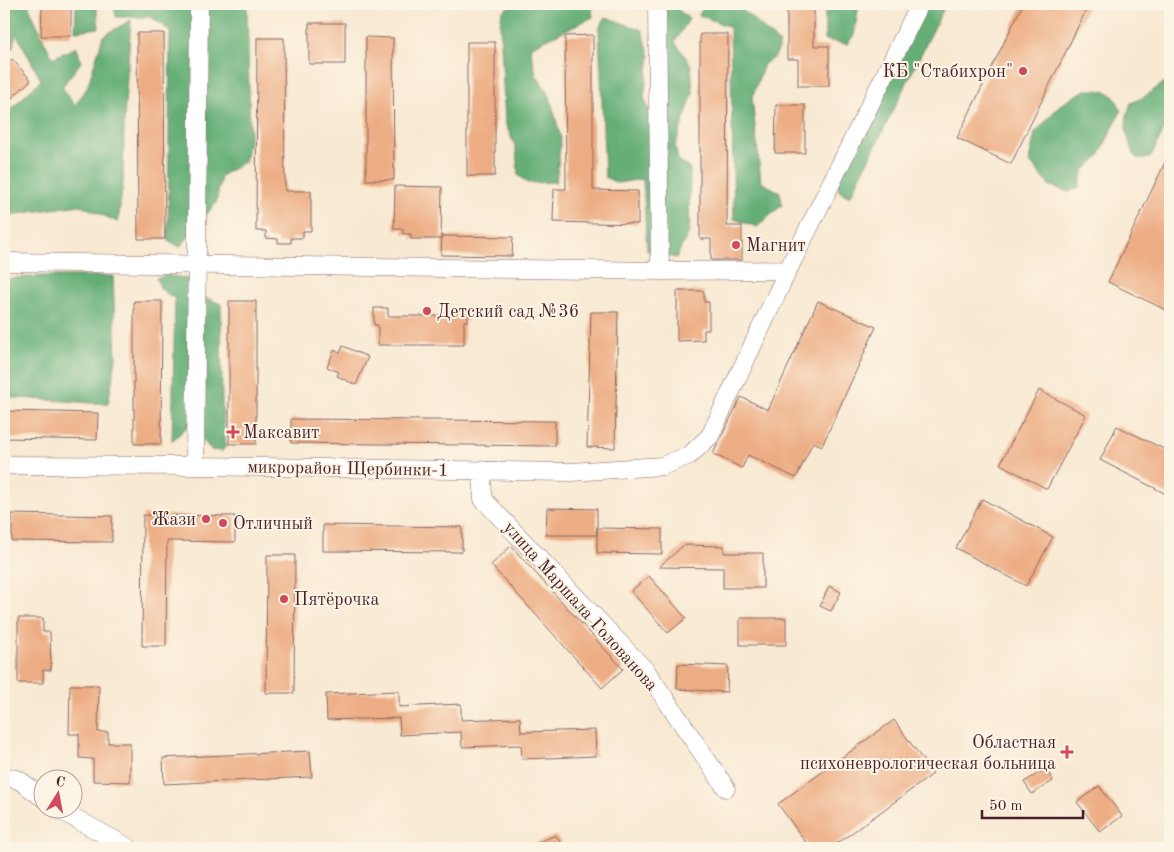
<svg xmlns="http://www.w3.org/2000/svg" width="1174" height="852" font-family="'Old Standard TT',serif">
	<rect width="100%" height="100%" fill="#fcf5e5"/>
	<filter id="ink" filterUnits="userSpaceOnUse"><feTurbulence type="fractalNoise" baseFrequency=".02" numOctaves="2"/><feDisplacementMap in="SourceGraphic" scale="10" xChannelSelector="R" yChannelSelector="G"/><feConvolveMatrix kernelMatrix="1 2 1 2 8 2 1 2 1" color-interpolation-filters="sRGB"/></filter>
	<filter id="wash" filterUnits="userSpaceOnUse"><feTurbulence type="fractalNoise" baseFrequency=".0096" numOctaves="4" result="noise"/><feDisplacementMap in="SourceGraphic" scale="20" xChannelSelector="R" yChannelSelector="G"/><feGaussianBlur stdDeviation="1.12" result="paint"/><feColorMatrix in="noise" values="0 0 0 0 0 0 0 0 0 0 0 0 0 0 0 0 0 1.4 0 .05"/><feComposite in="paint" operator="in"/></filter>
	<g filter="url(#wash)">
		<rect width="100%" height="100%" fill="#f8e9d2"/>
		<path fill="#65af77" stroke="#586751" d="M4,4H30L29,7L52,58L77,47L81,62L62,87L75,105L87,88L103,36L131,20L124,119L123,183L118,222L80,205L4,216V116L41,80L16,33L13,47L4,56Z
			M76,4H96L99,28L75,31Z
			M114,4H247L250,135L245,161L221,176L216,203L180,247L168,240L170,31L151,17H116Z
			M512,4L557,6L564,4H591L593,17L530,47L536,74L550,97L561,139L556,182L528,183L518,175L516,148L505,123L500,25L502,12Z
			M667,4H672L689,19L675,42L691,65L693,93L675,146L678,160L690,169L689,232L676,258L647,251L643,179L617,183L605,177L599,28L606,17L642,30L650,56L644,97L653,123L663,125Z
			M705,4H739L742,9L780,44L775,57L764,64L752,98L761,182L780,192L782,205L757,227L734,219L730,27L699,15Z
			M825,4H859L854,35L847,44L825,40Z
			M926,4H946L850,197L839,191L838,182Z
			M1169,81L1170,82V118L1150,158H1136C1126,135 1122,127 1131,103L1144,97L1165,82Z
			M1085,90C1106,90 1114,90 1121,111L1098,158L1084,170L1079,187L1069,192L1050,186L1029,161L1035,133L1060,105Z
			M168,275L188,279L186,290L221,304L222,409L226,446L222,451L211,450L190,424L172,441L175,299L161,289L156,278Z
			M40,276H113L116,359L108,404L4,397V279Z"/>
		<g id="blocks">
			<path fill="#edad84" d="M42,4H71V36H41Z
				M787,4H814V46H829V86H798V59H787Z
				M1023,4H1089L1011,164L957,138Z
				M309,23H345V64H309Z
				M137,33H164L165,239H138Z
				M700,34H728L727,226H742V260H711V239H700Z
				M593,35V190L638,191V224L553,222L554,189H566L565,36Z
				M366,37L393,38L394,180H366Z
				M257,38H284L285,191H311V231H303V238H291V243H278V239L266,238V231H256Z
				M467,42H495V176H467Z
				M12,59L31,80L4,105V67Z
				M776,105H805V153H775Z
				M1170,152V312L1108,282Z
				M395,186L442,187L441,239H411V234H403V229H394Z
				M442,236L513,237L512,256L441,255Z
				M677,291H704V302H709V330H704V340L677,341Z
				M134,301H162L161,444H134Z
				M229,301H256V444H229Z
				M818,301L876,327L822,446L813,442L796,478L748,455L742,468L713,454L741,397L768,410Z
				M374,308H388V316H456V309H468V321H464V345H378V325H374Z
				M591,312H618L615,448L587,447Z
				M343,346L368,357L356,385L337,376L339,372L327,367L334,350L340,353Z
				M1039,390L1086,415L1047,489L1000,464Z
				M4,411L98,413L97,440L4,438Z
				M291,419L555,421V446L291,443Z
				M1117,426L1170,452V496L1100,460Z
				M982,499L1053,537L1026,586L956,548Z
				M547,508L597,509V535H546Z
				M12,514L112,516V542L12,541Z
				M143,515L235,516V542L167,541L166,646H142Z
				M323,525L462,527V552L323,551Z
				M597,528L662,529V554L597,553Z
				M684,545L724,546V553H763V588H723V568L659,567Z
				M511,546L623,669L602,688L491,565Z
				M267,555H295L294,693H266Z
				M649,576L686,618L668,633L631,591Z
				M829,586L841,592L831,611L820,606Z
				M18,618H43V632H50L51,670H43V683H18Z
				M740,618H786V645H740Z
				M678,664L728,666L727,692L677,689Z
				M70,685H99L98,732H108V743H130V782L93,781V759L79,758V734H69Z
				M399,691V707L461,704V720L520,718L521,732L595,730L596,756L522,759L521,745L462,747L461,732L400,735L399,718L327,720L326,694Z
				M894,720L933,774L831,848H810L778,804Z
				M310,751L312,777L164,784L163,758Z
				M1046,769L1053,781L1032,794L1024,782Z
				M1099,786L1122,816L1100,832L1077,802Z
				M556,835L564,848H524Z"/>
		</g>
	</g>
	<g filter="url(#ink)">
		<use href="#blocks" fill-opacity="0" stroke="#876665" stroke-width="1"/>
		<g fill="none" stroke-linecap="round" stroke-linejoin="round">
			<g stroke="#876665" stroke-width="19">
				<path id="minor" d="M657,4L660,271
					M4,262L660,271L788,270
					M4,465L195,466L571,472L662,466L690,455L710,436L788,270L920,4
					M195,466L199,4
					M482,470L483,499L647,672L726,788
					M4,776L19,780L42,797
					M60,810L129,848"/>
			</g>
			<use href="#minor" stroke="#fff" stroke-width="18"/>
		</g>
	</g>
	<g fill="#d1495b" stroke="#fcf5e5" stroke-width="2">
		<circle cx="1023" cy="71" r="5"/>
		<circle cx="736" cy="245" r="5"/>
		<circle cx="427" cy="311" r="5"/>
		<path d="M230.5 424.5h5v5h5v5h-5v5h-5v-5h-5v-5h5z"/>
		<circle cx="206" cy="519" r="5"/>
		<circle cx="223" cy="523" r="5"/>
		<circle cx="284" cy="599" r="5"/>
		<path d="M1064.5 744.5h5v5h5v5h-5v5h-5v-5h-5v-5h5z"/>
	</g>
	<g text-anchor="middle" stroke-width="4" stroke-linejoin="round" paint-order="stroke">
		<g font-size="18" fill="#4a1f2b" stroke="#fcf5e5" text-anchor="start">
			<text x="1013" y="77" text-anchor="end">КБ "Стабихрон"</text>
			<text x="746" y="251">Магнит</text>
			<text x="437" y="317">Детский сад №36</text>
			<text x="243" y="438">Максавит</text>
			<text x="196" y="525" text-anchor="end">Жази</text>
			<text x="233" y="529">Отличный</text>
			<text x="294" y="605">Пятёрочка</text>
			<text x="1056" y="748" text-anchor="end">Областная<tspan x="1056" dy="21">психоневрологическая больница</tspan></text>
		</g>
		<g font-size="18" fill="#4a1f2b" stroke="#fcf5e5">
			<text transform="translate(348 468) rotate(1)" y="6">микрорайон Щербинки-1</text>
			<text transform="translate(581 606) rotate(48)" y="6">улица Маршала Голованова</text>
		</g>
	</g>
	<rect width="1174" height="852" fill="none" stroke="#fcf5e5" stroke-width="20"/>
	<g transform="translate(58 794) rotate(11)"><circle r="24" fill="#fcf5e5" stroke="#b59f9b"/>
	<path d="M0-4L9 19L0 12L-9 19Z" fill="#d1495b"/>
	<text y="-8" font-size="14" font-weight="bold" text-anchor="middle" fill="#4a1f2b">С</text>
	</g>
	<path d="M982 810v8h101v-8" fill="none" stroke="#4a1f2b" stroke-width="2.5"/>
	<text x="989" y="810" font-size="15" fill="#4a1f2b" stroke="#fcf5e5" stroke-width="4" paint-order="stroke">50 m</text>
</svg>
